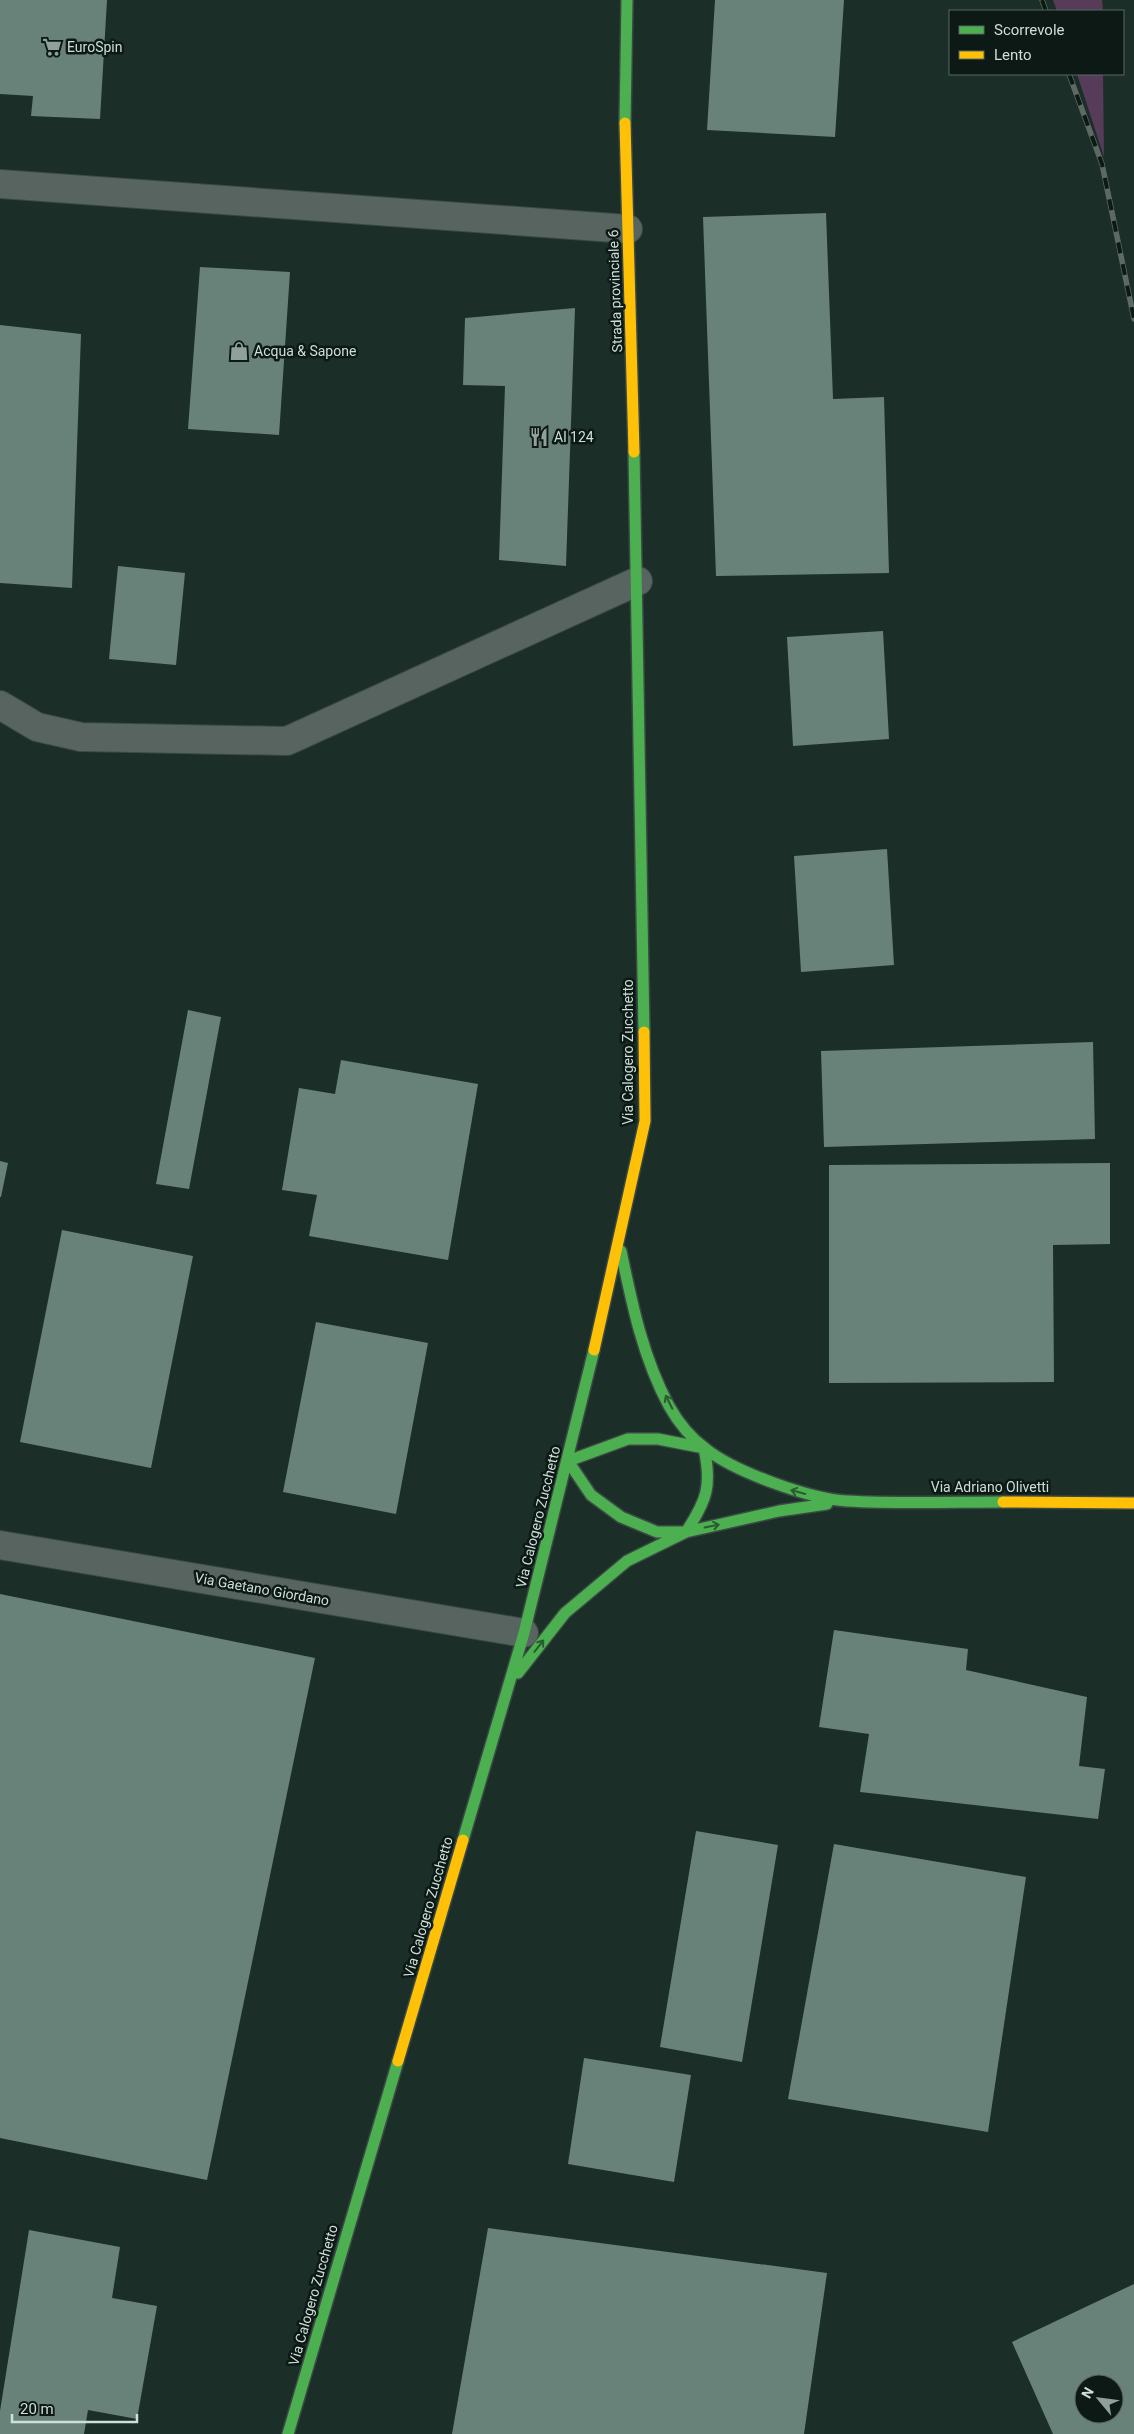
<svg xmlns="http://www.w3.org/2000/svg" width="1134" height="2434" font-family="Roboto,sans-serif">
	<rect width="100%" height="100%" fill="#1c2e28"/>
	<path fill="#563c58" d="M1053,0H1102L1103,11H1057Z
		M1077,74H1103L1104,157Z"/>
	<path fill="#688279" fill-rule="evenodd" d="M0,0H107L100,119L31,116L33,96L0,94Z
		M715,0H844L835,137L707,130Z
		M826,213L833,399L884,397L889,573L716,576L703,217Z
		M200,267L290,272L279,435L188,429Z
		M575,308L566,566L499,560L505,386L463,385L465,318Z
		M0,325L81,334L72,588L0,583Z
		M118,566L185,573L176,665L109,659Z
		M883,631L889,739L793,746L787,637Z
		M887,849L894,965L801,972L794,856Z
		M188,1010L221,1017L189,1189L156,1184Z
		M1093,1042L1095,1139L824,1147L821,1051Z
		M341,1060L478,1084L448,1260L309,1236L317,1195L282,1190L299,1088L335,1094Z
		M0,1161L8,1163L1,1197H0Z
		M1110,1163V1244L1053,1245L1054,1382L829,1383V1165Z
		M62,1230L193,1256L151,1468L20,1442Z
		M316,1322L428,1343L396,1514L283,1492Z
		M0,1594L315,1658L207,2180L0,2138Z
		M834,1630L968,1649L966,1670L1087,1697L1079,1766L1105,1769L1098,1819L860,1792L869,1734L819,1727Z
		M696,1831L778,1845L742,2062L660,2047Z
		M834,1844L1026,1877L988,2132L788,2099Z
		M584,2058L691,2075L674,2182L568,2164Z
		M488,2228L827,2273L804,2434H452Z
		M29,2230L120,2247L112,2298L157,2306L137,2419L88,2410L84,2434H0V2411Z
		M1134,2284V2434H1053L1012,2342ZM1084,2384H1114V2414H1084Z"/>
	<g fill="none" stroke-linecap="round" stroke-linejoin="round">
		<g stroke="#3b4945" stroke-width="30">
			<path id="street" d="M0,184L628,229
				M0,705L37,727L81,737L287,741L638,581
				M0,1545L524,1633"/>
		</g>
		<g stroke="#3b4945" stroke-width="14">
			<path id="fast" d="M625,123L627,0
				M634,452L644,1032
				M621,1251C632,1304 643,1358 669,1406C678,1422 691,1438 706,1449C735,1472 810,1499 847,1501C899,1504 951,1502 1003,1502
				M628,1439H658L704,1448C712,1486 707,1500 686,1532H657L621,1517L591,1495L568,1461Z
				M518,1673L565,1613L627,1561L686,1532L779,1511L827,1504
				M463,1840L524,1633L594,1350
				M288,2434L398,2061"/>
		</g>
		<g stroke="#3b4945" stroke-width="14">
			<path id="slow" d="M625,123L634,452
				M594,1350L645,1121L644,1032
				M1003,1502L1134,1503
				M398,2061L463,1840"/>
		</g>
		<use href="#street" stroke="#58645f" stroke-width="28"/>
		<use href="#fast" stroke="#4caf50" stroke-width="11"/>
		<use href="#slow" stroke="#ffc107" stroke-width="11"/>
		<g stroke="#5d6a64" stroke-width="5.5">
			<path id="rail" d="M1042,0L1046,11
				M1069,74L1102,164L1134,319"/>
		</g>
		<use href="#rail" stroke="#0c1915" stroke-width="4" stroke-dasharray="11" stroke-linecap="butt"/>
	</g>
	<defs><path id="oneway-shaft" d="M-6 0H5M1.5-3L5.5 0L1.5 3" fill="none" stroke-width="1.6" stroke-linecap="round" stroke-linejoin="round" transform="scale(1.25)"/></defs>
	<g stroke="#295c30">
		<use href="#oneway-shaft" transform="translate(669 1402) rotate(-117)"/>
		<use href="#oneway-shaft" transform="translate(798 1492) rotate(-164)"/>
		<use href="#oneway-shaft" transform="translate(712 1526) rotate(-12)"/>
		<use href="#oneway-shaft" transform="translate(539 1646) rotate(-52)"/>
	</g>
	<defs>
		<g id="supermarket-bare" transform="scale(1.5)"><path d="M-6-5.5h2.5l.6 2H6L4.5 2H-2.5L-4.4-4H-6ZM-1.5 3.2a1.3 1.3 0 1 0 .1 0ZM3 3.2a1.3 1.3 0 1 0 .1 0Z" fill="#8fa19a" stroke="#0c1915" stroke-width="2.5" paint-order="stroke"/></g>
		<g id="shop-bare" transform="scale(1.5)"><path d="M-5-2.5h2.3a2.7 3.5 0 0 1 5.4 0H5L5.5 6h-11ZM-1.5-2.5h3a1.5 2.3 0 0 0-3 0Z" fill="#8fa19a" stroke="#0c1915" stroke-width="2.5" paint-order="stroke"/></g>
		<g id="restaurant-bare" transform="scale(1.5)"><path d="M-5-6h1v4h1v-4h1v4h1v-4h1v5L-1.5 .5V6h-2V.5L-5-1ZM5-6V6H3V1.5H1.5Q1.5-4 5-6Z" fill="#8fa19a" stroke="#0c1915" stroke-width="2.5" paint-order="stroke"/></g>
	</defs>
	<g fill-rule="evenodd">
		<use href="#supermarket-bare" x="52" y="47"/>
		<use href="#shop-bare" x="239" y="351"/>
		<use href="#restaurant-bare" x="539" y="437"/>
	</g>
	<g text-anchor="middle" stroke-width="5" stroke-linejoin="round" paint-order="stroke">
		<g font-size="14" fill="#cddfd8" stroke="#0c1915" text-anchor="start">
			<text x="67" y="52">EuroSpin</text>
			<text x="254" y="356">Acqua &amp; Sapone</text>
			<text x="554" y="442">Al 124</text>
		</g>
		<g font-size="14" fill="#cddfd8" stroke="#0c1915">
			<text transform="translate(615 291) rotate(-92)" y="5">Strada provinciale 6</text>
			<text transform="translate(628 1052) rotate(-90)" y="5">Via Calogero Zucchetto</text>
			<text x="990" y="1492">Via Adriano Olivetti</text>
			<text transform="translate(538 1517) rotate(-76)" y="5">Via Calogero Zucchetto</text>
			<text transform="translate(262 1589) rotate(10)" y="5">Via Gaetano Giordano</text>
			<text transform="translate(428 1907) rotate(-74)" y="5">Via Calogero Zucchetto</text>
			<text transform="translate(313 2295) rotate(-74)" y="5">Via Calogero Zucchetto</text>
		</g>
	</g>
	<rect x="949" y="10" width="175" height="65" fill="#0c1915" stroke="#596863"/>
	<rect x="959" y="26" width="25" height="8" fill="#4caf50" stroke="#596863"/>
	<text x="994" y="35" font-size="15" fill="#cddfd8">Scorrevole</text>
	<rect x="959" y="51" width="25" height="8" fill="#ffc107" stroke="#596863"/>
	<text x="994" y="60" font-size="15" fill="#cddfd8">Lento</text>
	<g transform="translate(1099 2399) rotate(299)"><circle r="24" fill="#0c1915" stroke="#596863"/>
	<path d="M0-4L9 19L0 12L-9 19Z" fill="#8fa19a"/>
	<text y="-8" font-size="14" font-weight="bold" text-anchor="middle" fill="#cddfd8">N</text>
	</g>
	<path d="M12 2414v8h125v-8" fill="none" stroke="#cddfd8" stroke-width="2.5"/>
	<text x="20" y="2414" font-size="15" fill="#cddfd8" stroke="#0c1915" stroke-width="4" paint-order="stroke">20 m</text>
</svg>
